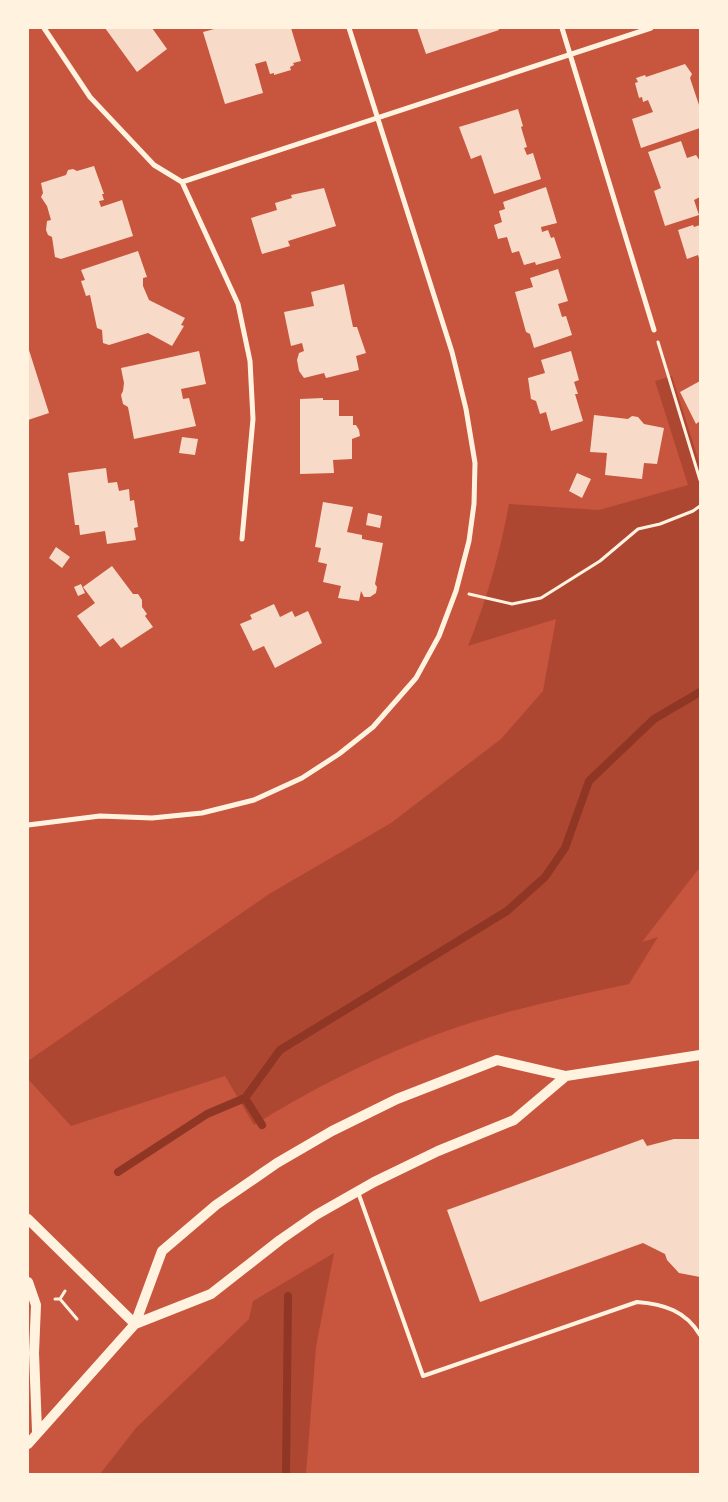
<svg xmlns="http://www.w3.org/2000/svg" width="728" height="1502" font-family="'Titillium Web',sans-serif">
	<rect width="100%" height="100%" fill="#c8553d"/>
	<path fill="#ae4732" d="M672,376L700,465V867L642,942L658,937L629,984C561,999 491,1013 427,1038C366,1062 308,1091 254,1125L225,1076L71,1126L28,1079V1061L269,894L391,823L501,739L543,691L556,619L468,646C487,599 500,553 509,504L599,510L688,485L655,381Z
		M334,1253L316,1347L306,1474H100L136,1428L249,1319L253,1301Z"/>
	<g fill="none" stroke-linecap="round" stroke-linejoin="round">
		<path stroke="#8f3625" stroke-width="8" d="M262,1125L245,1098L280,1050L507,911L545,877L565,848L589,781L654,719L700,692
			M118,1172L207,1114L245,1098
			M286,1474L288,1296"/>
	</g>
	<path fill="#f7dbc8" d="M105,28H152L167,49L137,72Z
		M218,28H291L301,61L293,63L294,65L290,67L291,70L274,75V73L270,74L266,61L255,64L263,93L225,104L203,32Z
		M417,28H498L499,30L426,54Z
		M685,64L692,74L690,78L700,108V128L641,148L632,119L653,112L648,100L643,102L642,97L639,98L635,83L638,82L636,78L645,75L646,77Z
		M518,109L523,126L521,127L527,147L524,148L527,155L533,153L541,179L494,194L481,155L471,159L459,127Z
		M681,141L687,158L696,155L700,161V197L694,200L699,215L665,226L654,191L661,188L648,152Z
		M94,166L104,194H102L104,200L99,201L101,207L122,200L133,236L61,259L55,257L52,237L48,235L46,230L47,221L51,220L47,206L41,197L43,193L41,183L66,175L68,170L73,169L77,171Z
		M546,187L557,223L541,227L542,232L548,230L551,238L554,237L561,258L536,265L535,262L524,265L519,251L512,253L507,237L498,239L494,225L502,222L499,211L505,209L503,202Z
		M324,188L336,226L288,241L290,246L262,254L251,218L277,210L275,203L292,198L291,195Z
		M693,225L694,227L700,225V261L698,255L687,259L678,230Z
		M138,251L147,277L143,278V286L149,300L185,318L181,325L184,326L172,346L148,333L109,345L103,343L102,330L97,328L90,295L86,296L81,281L85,280L81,270Z
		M558,269L568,301L558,304L562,317L566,316L572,335L534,348L530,334L526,332L515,292L533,287L530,278Z
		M344,284L353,327H357L366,353L356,356L359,370L326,378L324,373L304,378L299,371L297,360L299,353L304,351L302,343L291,346L284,312L314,306L311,292Z
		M28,347L49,413L28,420Z
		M199,351L206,384L181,389L183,399L189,398L196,426L134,439L128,407L123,404L121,395L123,391L124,383L121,368Z
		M571,351L579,380L574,382L578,394H575L583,421L551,431L546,412L540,414L536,401L531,399L528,378L545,373L541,360Z
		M700,381V421L696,424L680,392Z
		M323,398V400H339V416H353V425H356L359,430L360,436L352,439V459L333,460L334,473L300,474V399Z
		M594,415L628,419L632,416L638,417L644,424L664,428L657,464L644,463L642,479L605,475L607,453L590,452Z
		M182,437L198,439L195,455L179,453Z
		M106,468L108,483L117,482L119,491L129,489L130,501L134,500L138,527L134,528L136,540L107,544L105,531L80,535L79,525H75L68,473Z
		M577,473L591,479L582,498L569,491Z
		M323,502L353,507L347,532L362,535V539L383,543L375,584L377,587L376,593L370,597H364L361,591L359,601L338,598L341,586L323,582L327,564L318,562L321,548L315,547Z
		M368,513L382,516L380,528L366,525Z
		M56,547L70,557L62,568L49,558Z
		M112,566L133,594H138L142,600V607L147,614L145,616L153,627L121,648L113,638L100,647L77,616L95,603L83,587Z
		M81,584L85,593L78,596L74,587Z
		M274,604L280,617L292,611L295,617L308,611L322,643L275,668L264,646L253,651L240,624L252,619L250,615Z
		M643,1139L647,1146L674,1139H700V1277L679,1273L667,1260L665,1254L643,1243L480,1302L447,1210Z"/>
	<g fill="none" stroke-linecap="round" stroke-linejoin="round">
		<path stroke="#fff3e0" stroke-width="3" d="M658,342L700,480
			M469,594L512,604L541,598L600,561L638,529L660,524L693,511L700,506
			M55,1299H60L65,1291
			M60,1299L77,1319"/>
		<path stroke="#fff3e0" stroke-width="4" d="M358,1192L423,1376L637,1302C664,1304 686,1311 700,1335"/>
		<path stroke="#fff3e0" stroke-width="5" d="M44,28L90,97L154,165L182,182L238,304L250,361L253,419L242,539
			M562,28L654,330
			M182,182L651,28
			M28,825L100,816L152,818L202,813L254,800L302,778L339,754L373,727L416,678L439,636L456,591L469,541L474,504L475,463L466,409L452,352L349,28"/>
		<path stroke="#fff3e0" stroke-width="10" d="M28,1219L135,1324
			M28,1282L36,1305L34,1353L37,1431
			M135,1324L162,1251L216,1205L277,1163L332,1131L397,1099L497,1060L566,1076L700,1055
			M28,1444L135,1324L211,1294L280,1240L316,1215L374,1182L438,1151L514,1120L566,1076"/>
	</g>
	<rect width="728" height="1502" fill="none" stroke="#fff3e0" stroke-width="58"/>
</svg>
